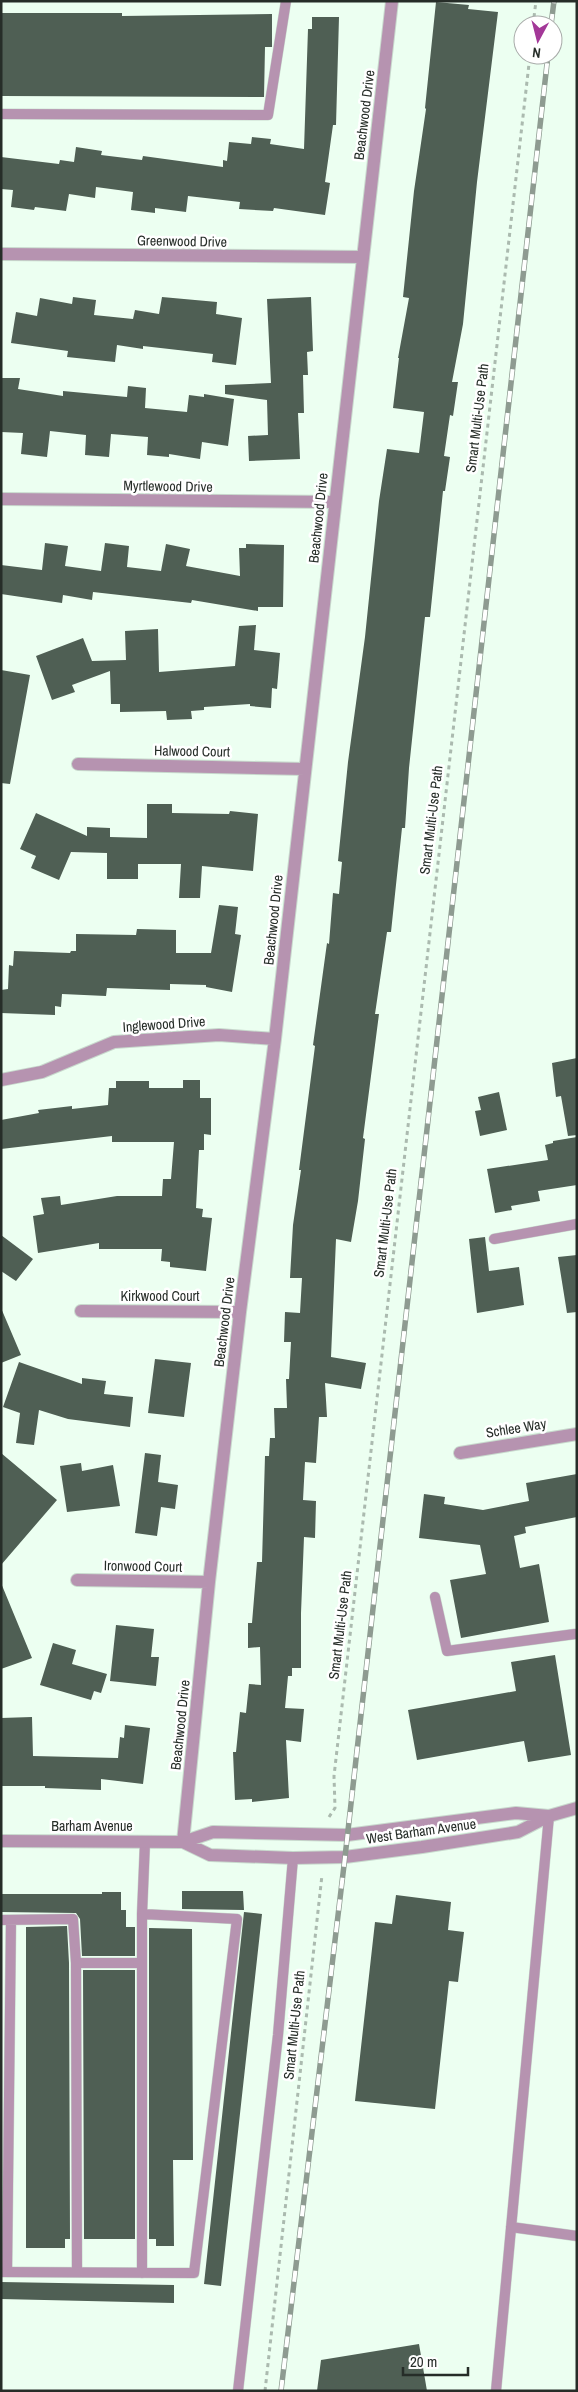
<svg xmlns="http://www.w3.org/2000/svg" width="578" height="2392" font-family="'Archivo Narrow',sans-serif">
	<rect width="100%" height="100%" fill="#ecfff1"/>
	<path fill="#4f5f54" d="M436,2L469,5L468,9L498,12L477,182L463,324L452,382H458L453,416L450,415L444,456L450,457L445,491H443L430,617H425L409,768L405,828H402L391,932H387L375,1014H379L363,1138L365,1139L358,1201L351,1242L336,1239L331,1357L366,1363L361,1389L325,1383L327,1417H319L316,1463L305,1462L303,1500L316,1501L315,1538L304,1537L301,1613V1668H292V1676H288L285,1708L304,1709L301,1742L286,1740L289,1798L252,1802V1799L235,1800L233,1752H236L240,1712L246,1713L249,1684L261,1685L260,1647L248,1648V1623H252L257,1562H262L265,1456H269L270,1438H275L274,1408H287L286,1379H289L291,1342H284L285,1312L300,1313L302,1278H290L293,1225L301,1170H299L315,1046L313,1045L327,943L329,944L333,893L339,894L342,862L338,861L348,762L365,637L379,501L387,449L419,453L424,412L393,408L399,358H398L409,298L403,297L414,191L426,109L425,108Z
		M1,13H122V16L272,14V47H265L264,97L1,96Z
		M312,17H339L336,125H333L325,182L330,183L325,215L274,208L273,211L239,209L240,202L188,196L186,212L155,208V213L131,210L133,192L96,187L95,198L69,194L66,211L35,207L34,210L11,207L13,190L1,189V157L59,164L60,160L74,162L76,147L102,151L101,155L142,160L143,156L223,167V160L227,161L229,142L251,144L252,137L271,139L270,144L304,149L308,29H312Z
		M73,297L96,300L94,315L133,319L135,310L159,314L162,297L217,302L216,314L242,318L236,365L212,362L213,354L143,346V349L117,345L115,362L67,357L68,351L11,343L16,312L37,316L40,298L72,304Z
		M311,297L313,351L307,352L308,375H303L304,413H298L300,459L249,461L248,436L268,435L267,400L225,394V385L271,383L267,299Z
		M1,378H20L18,389L63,396V391L127,397L128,386L146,388L145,408L187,412L189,395L204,397V394L234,399L228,446L202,442L200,459L169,454V457L147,455L148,437L111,434L109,457L85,455L86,435L50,431L47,457L21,454L23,433L1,432Z
		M45,543L68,546L65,566L101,571L105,543L129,546L127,567L161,571L166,544L190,549L186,566L240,576L239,548H246V544L284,545L283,607H258V611L192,600L191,603L93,592L92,600L63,595L62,603L1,594V565L42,570Z
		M256,625L254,650L280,653L277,689L272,688L271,708L250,706V704L204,707V710L191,711L192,719L167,720L166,711L120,712V704H111L110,671L72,685L75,692L52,700L36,656L83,638L92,661L126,660L125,631L158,629L159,672L235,666L239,626Z
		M1,670L30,675L10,784L1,783Z
		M147,804H172V813L229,814L230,811L258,814L253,871L202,866L200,898H179L181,864H138V879H107V853L71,852L59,880L31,868L36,856L20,849L36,813L87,836V827L110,828V837L147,838Z
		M219,905L238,907L235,934L241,935L232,992L206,987V985L170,984V990L107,988L106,996L62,994L61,1007L55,1006V1015L1,1013V990L8,989L9,965L13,966L14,951L70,953L71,951H76V934L136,935L137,929L176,930V953H211Z
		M577,1058V1135L568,1136L561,1096L556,1097L552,1063Z
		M183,1080H200V1098H211V1135L204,1134V1150H199L196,1208L203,1209L202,1217L212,1218L206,1271L170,1267V1262L161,1261L162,1249H99V1243L38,1253L33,1216L44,1214L41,1198L60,1196L61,1205L117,1196H162L163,1179H171L174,1142H112V1136L1,1149V1120L39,1113L38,1110L72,1106V1109L108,1105L109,1088H116V1081H149V1088H183Z
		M499,1092L507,1130L480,1136L475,1111L481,1110L478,1097Z
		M577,1137V1185L538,1191L540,1201L511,1206L512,1210L495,1213L487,1169L548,1160L545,1145L553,1143V1141Z
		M1,1235L33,1259L16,1281L1,1271Z
		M485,1237L489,1271L519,1267L524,1305L477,1313L469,1239Z
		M577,1255V1312L567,1313L558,1257Z
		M1,1308L21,1355L1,1363Z
		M155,1359L191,1363L184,1417L148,1413Z
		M19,1362L82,1384V1378L106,1381L104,1394L133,1397L130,1427L68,1419L39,1410L34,1445L16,1443L20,1413L3,1407Z
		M1,1453L57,1500L1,1565Z
		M145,1453L161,1455L158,1482L178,1485L175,1509L161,1507L157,1536L135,1533Z
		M81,1463L82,1471L113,1465L120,1506L67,1512L60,1466Z
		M577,1474V1517L525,1527L526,1533L514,1536L520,1568L539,1564L549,1622L461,1638L450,1580L486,1574L480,1545L419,1538L424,1494L445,1497L444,1504L483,1510L529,1501L526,1483Z
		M1,1583L32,1658L1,1669Z
		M116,1625L154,1629L151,1657H159L156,1686L110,1681Z
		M53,1643L76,1650L72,1664L107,1674L101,1693L94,1691L91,1700L40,1685Z
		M555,1655L571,1755L528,1762L524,1741L417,1760L408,1710L516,1691L511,1662Z
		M32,1717L33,1756L118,1758L120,1737L124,1738L125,1725L150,1728L143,1784L101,1779V1790L45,1788V1786H1V1718Z
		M182,1891H243L244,1910L182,1909Z
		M102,1892H121V1910H126V1927H135V1956H82L80,1919L76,1913L1,1912V1894H102Z
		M396,1895L451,1902L448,1930L464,1932L458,1982L449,1981L435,2109L355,2101L375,1922L392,1924Z
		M244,1912L262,1914L221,2286L204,2284Z
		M67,1926L69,1963L70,2239H65V2248H26V1927Z
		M149,1928L192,1929L193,2160H173L174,2246H156V2239H149Z
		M83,1970H135V2239H84Z
		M1,2282L174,2285V2303L1,2299Z
		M419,2344L427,2391H317L321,2360Z"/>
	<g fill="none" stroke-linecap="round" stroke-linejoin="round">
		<g stroke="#c8d9cd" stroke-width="11">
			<path id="service" d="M1,114L268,115L286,1
				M494,1239L577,1224
				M435,1597L447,1651L575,1634
				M142,1914V2273
				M1,1920L73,1919L76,1963
				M511,2227L577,2236
				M1,2272L194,2273L237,1919L142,1914L145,1842
				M7,2272L11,1920
				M77,2272L76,1963H142
				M238,2391L278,2035L293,1858
				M496,2391L549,1816"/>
		</g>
		<g stroke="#c8d9cd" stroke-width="14">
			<path id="minor" d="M1,254L363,257
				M1,499L335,502
				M78,764L305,769
				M1,1080L42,1072L114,1042L219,1035L275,1039
				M81,1311L240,1312
				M460,1453L577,1434
				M77,1580L209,1582
				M1,1841L183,1842L213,1832L347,1835L516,1813L549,1816
				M183,1842L209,1582L240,1312L275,1039L392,1
				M183,1842L210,1855L293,1858L345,1857L422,1847L518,1832L549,1816L577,1808"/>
		</g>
		<path stroke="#abbaaf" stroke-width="3" stroke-dasharray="4 4" stroke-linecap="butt" d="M533,25L536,1
			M329,1817L335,1808L334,1776L530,55
			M265,2391L322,1875"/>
		<use href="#service" stroke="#b693b0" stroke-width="10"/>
		<use href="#minor" stroke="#b693b0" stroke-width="12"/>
		<g stroke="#8e9b91" stroke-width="5.5">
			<path id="rail" d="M551,25L554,1
				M281,2391L345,1857L548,55"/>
		</g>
		<use href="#rail" stroke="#fff" stroke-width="4" stroke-dasharray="11" stroke-linecap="butt"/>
	</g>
	<g text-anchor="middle" stroke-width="5" stroke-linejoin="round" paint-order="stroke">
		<g font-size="14" fill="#262d28" stroke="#fff">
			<text transform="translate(364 115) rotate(-83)" y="5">Beachwood Drive</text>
			<text transform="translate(182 241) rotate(1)" y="5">Greenwood Drive</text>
			<text transform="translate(477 418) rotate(-83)" y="5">Smart Multi-Use Path</text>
			<text transform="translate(168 486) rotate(1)" y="5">Myrtlewood Drive</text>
			<text transform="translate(318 518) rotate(-84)" y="5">Beachwood Drive</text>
			<text transform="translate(192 751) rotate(1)" y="5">Halwood Court</text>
			<text transform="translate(431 820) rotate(-83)" y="5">Smart Multi-Use Path</text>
			<text transform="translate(273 920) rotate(-84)" y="5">Beachwood Drive</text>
			<text transform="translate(164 1024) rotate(-4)" y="5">Inglewood Drive</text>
			<text transform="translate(385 1223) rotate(-83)" y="5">Smart Multi-Use Path</text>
			<text x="160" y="1301">Kirkwood Court</text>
			<text transform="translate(224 1322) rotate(-83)" y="5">Beachwood Drive</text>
			<text transform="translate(516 1428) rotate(-9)" y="5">Schlee Way</text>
			<text transform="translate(143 1566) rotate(1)" y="5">Ironwood Court</text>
			<text transform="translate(340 1625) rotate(-83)" y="5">Smart Multi-Use Path</text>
			<text transform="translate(180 1725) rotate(-84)" y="5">Beachwood Drive</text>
			<text x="92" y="1831">Barham Avenue</text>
			<text transform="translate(421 1831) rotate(-8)" y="5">West Barham Avenue</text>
			<text transform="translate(294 2025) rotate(-84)" y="5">Smart Multi-Use Path</text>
		</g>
	</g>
	<rect width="578" height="2392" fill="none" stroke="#262d28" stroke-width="5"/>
	<g transform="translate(538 40) rotate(187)"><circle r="24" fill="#ffffff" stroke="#a8aba9"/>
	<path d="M0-4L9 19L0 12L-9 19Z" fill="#a33898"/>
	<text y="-8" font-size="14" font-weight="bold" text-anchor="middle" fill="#262d28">N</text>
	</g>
	<path d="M403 2367v8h65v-8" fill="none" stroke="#262d28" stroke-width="2.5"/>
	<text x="410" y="2367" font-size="15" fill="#262d28" stroke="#ffffff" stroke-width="4" paint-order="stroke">20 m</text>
</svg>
